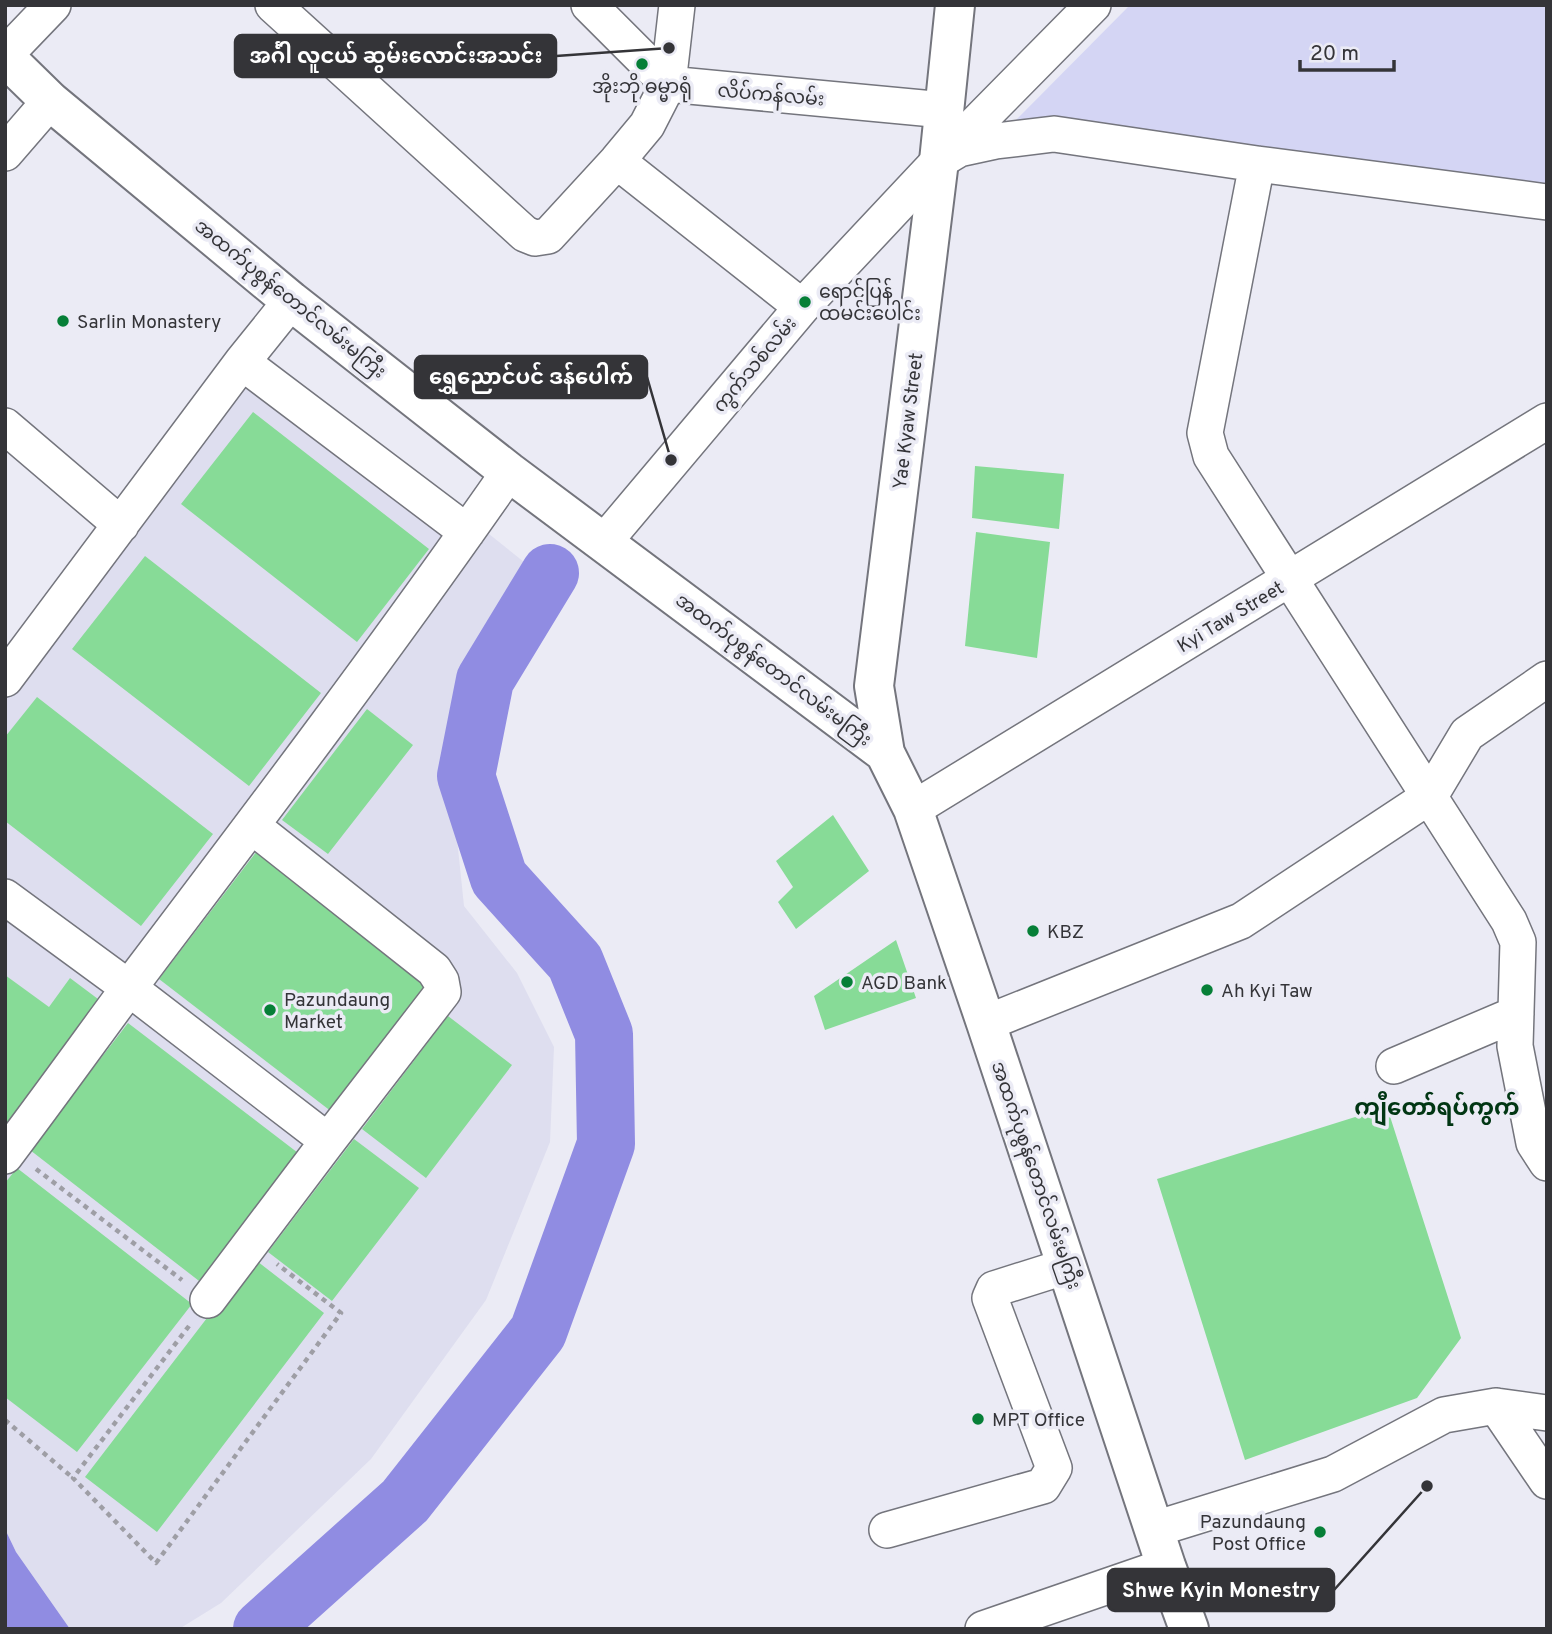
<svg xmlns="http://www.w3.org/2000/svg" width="1552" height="1634" font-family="Overpass,'Noto Sans Myanmar',sans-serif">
	<rect width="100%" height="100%" fill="#ebebf5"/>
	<path fill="#dedeef" d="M268,357L529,566L459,672L451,781L464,906L517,973L554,1047L550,1142L486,1300L371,1459L221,1603L179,1629H70L16,1552L5,1529V687Z"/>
	<path fill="#d4d5f4" d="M1130,5H1547V189L1015,121Z"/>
	<path fill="#908ce2" d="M5,1529L16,1552L70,1629H5Z"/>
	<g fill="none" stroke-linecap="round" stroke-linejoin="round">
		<path stroke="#908ce2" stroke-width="58" d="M262,1629L405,1501L538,1332L606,1144L604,1034L575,962L499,878L466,776L485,680L550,573"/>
	</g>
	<path fill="#87db97" d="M253,412L429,549L357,642L181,504Z
		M975,466L1064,474L1059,529L972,518Z
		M976,532L1050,542L1037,658L965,646Z
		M145,556L321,693L249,786L72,649Z
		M37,697L213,834L141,926L5,821V737Z
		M367,709L413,745L328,854L282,820Z
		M833,815L869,871L796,929L778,902L793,887L776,861Z
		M257,851L430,984L332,1112L159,979Z
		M896,940L916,998L825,1030L814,996Z
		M5,975L49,1007L70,978L106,1005L5,1141Z
		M448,1016L512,1065L426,1178L362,1129Z
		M128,1023L302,1156L203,1284L30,1150Z
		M1387,1107L1461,1338L1417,1398L1245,1460L1157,1179Z
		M354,1139L419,1188L332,1301L268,1252Z
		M17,1168L192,1304L77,1452L5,1397V1183Z
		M253,1258L324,1313L157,1532L85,1477Z"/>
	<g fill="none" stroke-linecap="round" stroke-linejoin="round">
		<g stroke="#74757d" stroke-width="38">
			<path id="minor" d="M273,5L525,234L535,238L548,236L617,161L647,125L668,84L677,5
				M589,5L668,84L944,110
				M5,55L53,5
				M5,153L50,101
				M949,155L959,149L996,141L1054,134L1257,164L1547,202
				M617,161L802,307
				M1257,164L1205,433L1211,456L1509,921L1518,942L1515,1046L1534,1143L1547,1163
				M242,362L467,532
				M5,426L121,525
				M604,542L802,307L939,161L1093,5
				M5,679L242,362L291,301
				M913,809L1547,421
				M5,897L129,988L328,1141
				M986,1023L1241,921L1430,796L1467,734L1547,679
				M1394,1066L1516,1014
				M5,1156C48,1099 89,1042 131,985C259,816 388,646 509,472
				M208,1300L328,1141L443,992L441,981L434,970L252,826
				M1496,1406L1547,1481
				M1155,1529L1333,1474L1444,1415L1496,1406L1547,1413
				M887,1530L1043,1486L1054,1468L990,1298L994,1289L1067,1266
				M983,1629L1166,1566"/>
		</g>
		<g stroke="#74757d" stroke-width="42">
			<path id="major" d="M5,57L50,101L291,301L509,472L885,753L913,809L986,1023L1166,1566L1189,1629
				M885,753L874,686L939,161L955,5"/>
		</g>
		<path stroke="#9e9ea5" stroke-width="4.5" stroke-dasharray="5 5" stroke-linecap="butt" d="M36,1169L182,1280
			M189,1326L73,1478L156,1563L341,1313L277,1264
			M5,1420L73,1478"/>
		<use href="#minor" stroke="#fff" stroke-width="35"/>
		<use href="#major" stroke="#fff" stroke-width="38"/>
	</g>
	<g fill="#067f37" stroke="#ebebf5" stroke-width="2.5">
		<circle cx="642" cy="64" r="7"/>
		<circle cx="805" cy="302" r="7"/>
		<circle cx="63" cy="321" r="7"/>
		<circle cx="1033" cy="931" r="7"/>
		<circle cx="847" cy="982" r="7"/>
		<circle cx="1207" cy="990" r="7"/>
		<circle cx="270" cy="1010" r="7"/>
		<circle cx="978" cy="1419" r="7"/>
		<circle cx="1320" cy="1532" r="7"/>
	</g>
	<g text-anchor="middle" stroke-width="7" stroke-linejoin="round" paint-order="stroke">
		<g font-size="19" fill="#343438" stroke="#ebebf5" text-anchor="start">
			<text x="642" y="93" text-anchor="middle">အိုးဘို ဓမ္မာရုံ</text>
			<text x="819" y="298">ရောင်ပြန်<tspan x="819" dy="22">ထမင်းပေါင်း</tspan></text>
			<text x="77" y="328">Sarlin Monastery</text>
			<text x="1047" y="938">KBZ</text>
			<text x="861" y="989">AGD Bank</text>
			<text x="1221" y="997">Ah Kyi Taw</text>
			<text x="284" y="1006">Pazundaung<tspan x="284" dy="22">Market</tspan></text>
			<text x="992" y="1426">MPT Office</text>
			<text x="1306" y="1528" text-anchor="end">Pazundaung<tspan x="1306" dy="22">Post Office</tspan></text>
		</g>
		<g font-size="19" fill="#343438" stroke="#ebebf5">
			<text transform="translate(771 94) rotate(5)" y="7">လိပ်ကန်လမ်း</text>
			<text transform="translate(291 298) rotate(39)" y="7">အထက်ပုစွန်တောင်လမ်းမကြီး</text>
			<text transform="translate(754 364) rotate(-50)" y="7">ကွက်သစ်လမ်း</text>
			<text transform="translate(907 421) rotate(-83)" y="7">Yae Kyaw Street</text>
			<text transform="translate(1230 616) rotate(-31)" y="7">Kyi Taw Street</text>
			<text transform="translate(774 669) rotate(37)" y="7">အထက်ပုစွန်တောင်လမ်းမကြီး</text>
			<text transform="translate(1037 1175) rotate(71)" y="7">အထက်ပုစွန်တောင်လမ်းမကြီး</text>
		</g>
		<g font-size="23" font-weight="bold" fill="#013613" stroke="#ebebf5">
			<text x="1437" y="1115">ကျီတော်ရပ်ကွက်</text>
		</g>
	</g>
	<path fill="none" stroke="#343438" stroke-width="2.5" d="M669 48L556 56M671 460L647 377M1427 1486L1334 1590"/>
	<g fill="#343438" stroke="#ebebf5" stroke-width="2.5">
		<circle cx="669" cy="48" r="7"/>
		<circle cx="671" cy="460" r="7"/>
		<circle cx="1427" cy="1486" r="7"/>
	</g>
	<g fill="#343438" stroke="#343438" stroke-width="2.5">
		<rect x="235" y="35" width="321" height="42" rx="7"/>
		<rect x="415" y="356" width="232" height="42" rx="7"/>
		<rect x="1108" y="1569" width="226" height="42" rx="7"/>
	</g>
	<g font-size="21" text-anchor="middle" font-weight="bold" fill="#fff">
		<text x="396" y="63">အင်္ဂါ လူငယ် ဆွမ်းလောင်းအသင်း</text>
		<text x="531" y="384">ရွှေညောင်ပင် ဒန်ပေါက်</text>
		<text x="1221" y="1597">Shwe Kyin Monestry</text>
	</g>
	<rect width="1552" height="1634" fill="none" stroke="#343438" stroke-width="14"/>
	<path d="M1300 60v10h94v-10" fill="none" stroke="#343438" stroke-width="3.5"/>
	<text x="1310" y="60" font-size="21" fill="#343438" stroke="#ebebf5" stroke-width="5" paint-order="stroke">20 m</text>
</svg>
